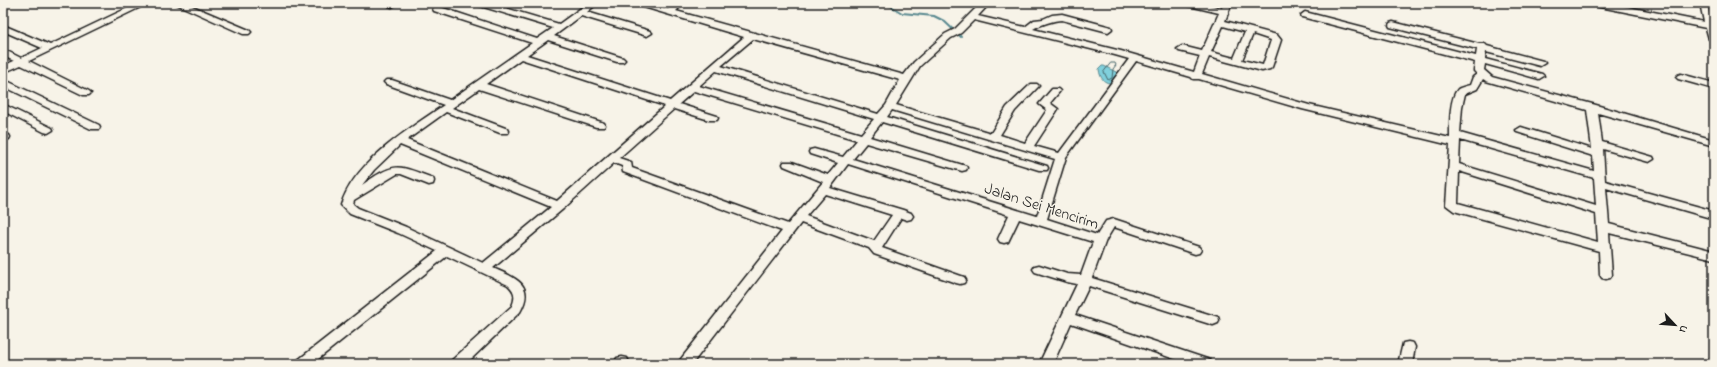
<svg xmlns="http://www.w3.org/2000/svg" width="1717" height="367" font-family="'Indie Flower',sans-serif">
	<rect width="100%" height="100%" fill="#f7f3e8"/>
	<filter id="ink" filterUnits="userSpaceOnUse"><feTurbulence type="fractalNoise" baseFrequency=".025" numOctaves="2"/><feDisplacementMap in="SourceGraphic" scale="8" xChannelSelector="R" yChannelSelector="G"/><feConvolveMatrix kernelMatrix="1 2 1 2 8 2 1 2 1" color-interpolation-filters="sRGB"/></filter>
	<g filter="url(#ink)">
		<path fill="#80d0dc" stroke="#58888f" d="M1102,66H1104L1118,73L1113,83C1104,84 1100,78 1099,69Z"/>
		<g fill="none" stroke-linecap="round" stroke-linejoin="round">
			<path stroke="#446469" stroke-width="1" d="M1111,63H1115L1116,65L1113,69L1112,78L1108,80L1104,72Z"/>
			<path stroke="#58888f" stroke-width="2" d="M886,3L902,13L934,16L944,21L961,37"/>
			<g stroke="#1c1c1c" stroke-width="3">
				<path id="minor" d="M138,3H149L29,61L89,91L91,93L89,95H83L21,65L3,73V66L14,61L3,56V49L21,58L42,48L3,31V25L50,45Z
					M174,3H185L249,30L251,32L249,34H243Z
					M388,3H399L392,7L389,6Z
					M476,3H489L559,24L588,3H598L587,12L650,31L652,33L647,36L581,16L554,36L623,58L625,60L623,62H617L548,40L527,55L670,101L744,37L637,5L636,3H649L668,9L675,3H684L676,11L904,75L914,62L945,34L955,29L981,3H990L978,16L1025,27L1034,20L1043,19L1052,15L1062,14L1111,27L1112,29L1108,32L1062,20C1055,20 1039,25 1033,29L1121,51L1194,72L1200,56L1179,51L1177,49L1182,46L1202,51L1219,13L1185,5L1184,3H1200L1222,8L1224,3H1232L1225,21L1277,35L1281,40L1272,67L1270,69L1262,71L1209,57L1202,74L1309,105L1450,138C1450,126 1449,98 1458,89C1461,87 1466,86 1470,85L1473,77L1477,74L1474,71L1475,62L1302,17L1301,15L1305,12L1476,56L1477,49L1390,27L1389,25L1390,23L1393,22L1479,44H1485L1487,46L1543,61L1545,63L1540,66L1486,52L1485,59L1542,74L1544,76L1539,79L1485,64L1484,70L1492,77L1596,105L1714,140V146L1598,113L1602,142L1653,157L1654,159L1649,162L1603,149L1605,181L1714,211V219L1606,188L1609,224L1714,251V259L1609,233L1612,275L1610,278L1606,279L1602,278L1600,275L1599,251L1454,211L1446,205L1450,145L1302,109L1199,79H1193L1191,77L1136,61L1066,157L1047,219L1097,235L1106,221L1114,219L1199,247L1201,250L1199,253L1195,254L1114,227L1106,240L1092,278L1218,317L1219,320L1218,323L1213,325L1089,286L1075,315L1210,360L1212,364H1189L1071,323L1053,364H1039L1077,284L1067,282L1035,272L1033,269L1035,266L1039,265L1067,274L1081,275L1093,242L1019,219L1008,242L1004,243L1000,242L998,239L1009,215L848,164L830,188L903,210L911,213L913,216L911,219L907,220L901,218L882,248L964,277L966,280L964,283L960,284L956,283L874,254L869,248L801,223L692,364H677L782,231L623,172L622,166L614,163L563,209L493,268C515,278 536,284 520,312L466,364H450L452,360L512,306C516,297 515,291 508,285L447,256L312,364H296L298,360L437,251L398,233L350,214L341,205C354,162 409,129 444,105L386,84L384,82L386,80H392L450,100L532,43L434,11L433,9L434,7H440L537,39L553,28L477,5ZM974,20L1115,55L1129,59L1059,153L1034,146L1058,109L1050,103L1060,91L1058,89H1052L1039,104L1047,110L1025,143L1000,135L1015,111L1037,88L1039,86L1037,84H1031L1007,107L991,133L896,105L920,66L951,38L961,33ZM1223,26L1245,32L1234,58L1211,52ZM1253,34L1271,40L1263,65L1242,60ZM753,39L900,80L886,105L878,114L721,66ZM521,59L665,106L557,201L407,140L446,112L500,133H508L509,131L508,129L452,108L479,89L596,127H604L605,125L604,123L486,84ZM716,71L874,119L861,134L699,86ZM1483,79L1486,81L1587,110L1592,149L1521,127L1516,130L1517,132L1593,156L1594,171L1460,133L1462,107L1465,94L1477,89ZM694,91L857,140L843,157L814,149L810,150L809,152L810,154L838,163L828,175L792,162H784L783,164L784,166L823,182L788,224L632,168L631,162L619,158L674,109L709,120H717L718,118L717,116L679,104ZM892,110L1055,159L1037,216L853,159L866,143L962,171L966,170L967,168L966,166L870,137L882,122L1039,170H1047L1048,168L1047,166L887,117ZM1460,140L1594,178L1596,206L1459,164ZM400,145L551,207L483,263L406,227L358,208L353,204L354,200L397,174H401L429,185L433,184L434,181L433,178C396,165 397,161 362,185L374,170ZM1459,171L1596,214L1598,242L1458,203ZM825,194L892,215L874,241L806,216Z
					M1591,3H1608L1704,22L1700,3H1708L1709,13L1714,24V42L1709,39L1706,28L1595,6Z
					M1681,74L1714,83V89L1678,79L1676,77L1678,75Z
					M3,79L99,125L100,127L99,129H91L3,86Z
					M3,104L52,128L53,130L48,133L44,132L3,111Z
					M3,134L9,135L10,137L9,139L3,140Z
					M1408,342L1413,343L1415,347L1412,364H1398L1403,343Z
					M622,357L627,358L630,364H616L615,362L617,358Z"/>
			</g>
			<use href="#minor" fill="#f7f3e8" fill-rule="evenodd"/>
		</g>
	</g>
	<g text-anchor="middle" stroke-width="3" stroke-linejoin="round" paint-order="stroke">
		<g font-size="16" fill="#1c1c1c" stroke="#f7f3e8">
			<text transform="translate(1042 205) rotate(18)" y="6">Jalan Sei Mencirim</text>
		</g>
	</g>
	<rect width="1717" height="367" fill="none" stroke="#f7f3e8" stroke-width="16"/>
	<rect x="8" y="8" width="1701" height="351" fill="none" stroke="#1c1c1c" stroke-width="1.5" filter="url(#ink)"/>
	<g transform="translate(1675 325) rotate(116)" stroke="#f7f3e8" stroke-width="3" paint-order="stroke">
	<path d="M0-3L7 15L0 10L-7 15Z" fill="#1c1c1c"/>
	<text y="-6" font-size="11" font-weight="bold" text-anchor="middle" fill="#1c1c1c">U</text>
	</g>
</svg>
